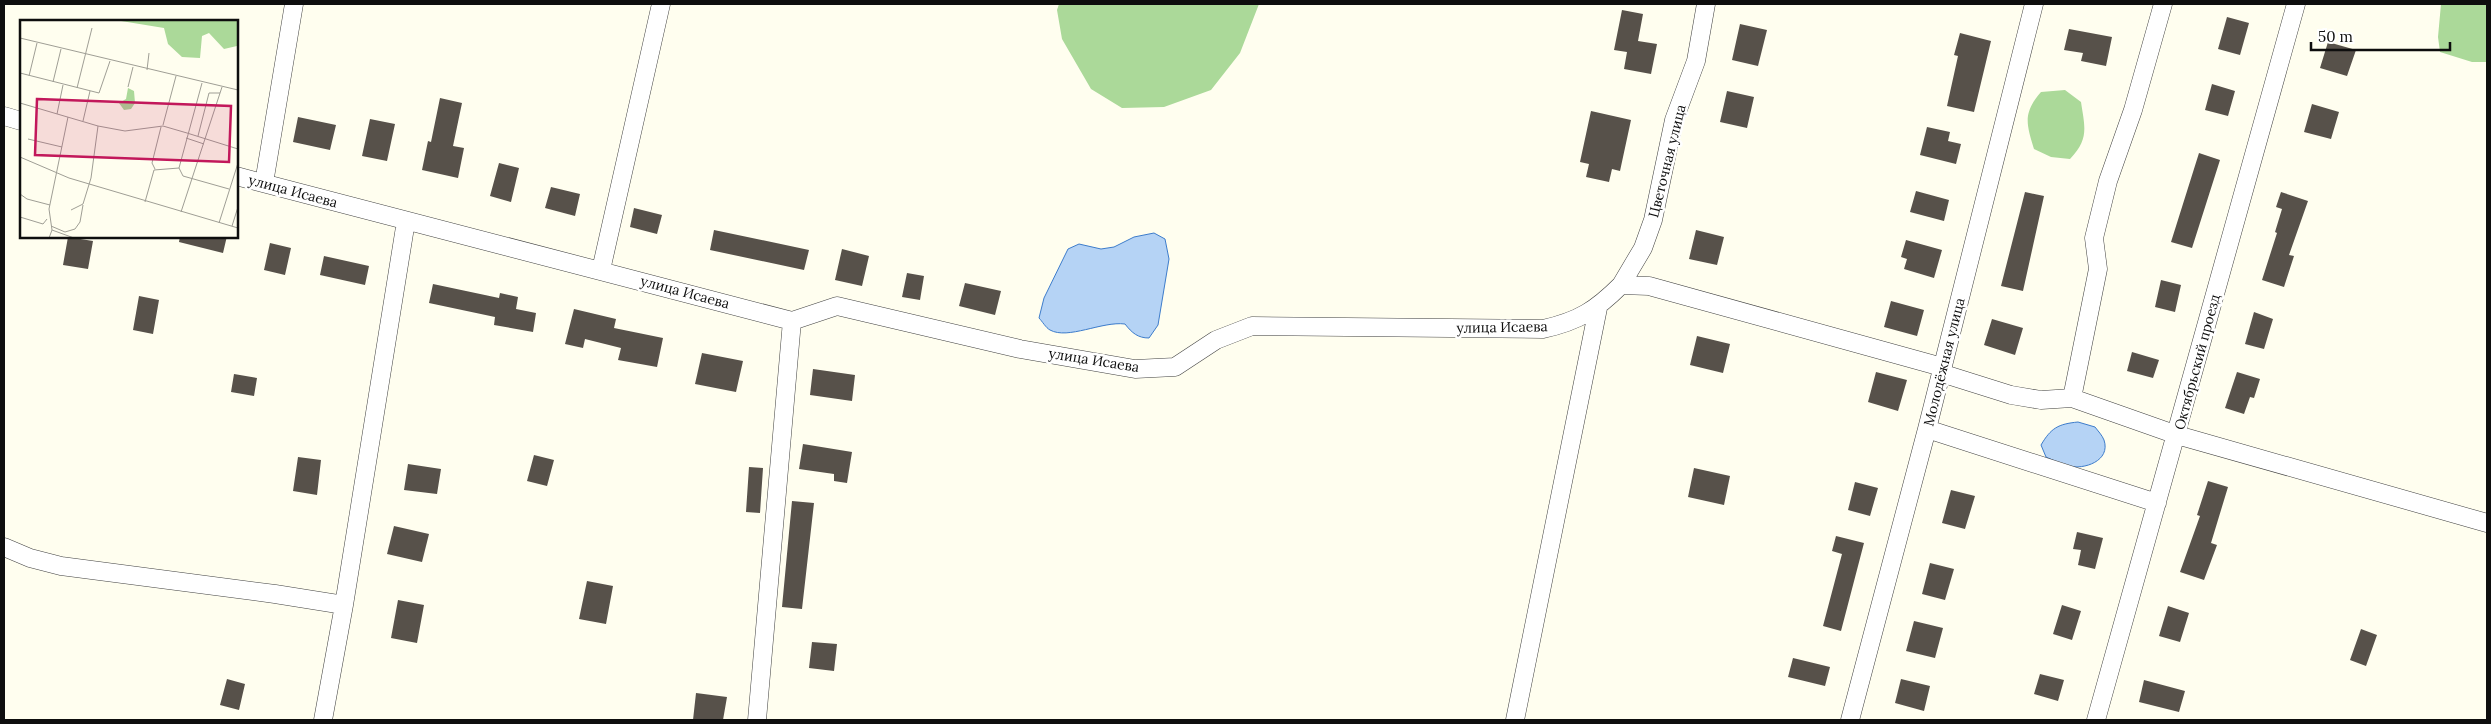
<svg xmlns="http://www.w3.org/2000/svg" width="2491" height="724" font-family="Lora,serif">
	<rect width="100%" height="100%" fill="#fffeef"/>
	<path fill="#abd999" d="M1059,4H1259L1240,53L1211,90L1164,107L1122,108L1091,89L1062,39L1057,10Z
		M2441,4H2487V62H2472L2440,52L2438,37Z
		M2065,90L2081,102C2085,128 2089,139 2070,159L2051,157L2034,149C2026,123 2023,113 2041,92Z"/>
	<path fill="#b5d3f5" stroke="#3d7ccb" d="M1154,233L1165,239L1169,259L1158,325L1149,338C1138,338 1132,333 1125,324C1102,321 1068,340 1050,330C1046,328 1042,321 1039,318L1044,298L1068,249L1079,244L1101,249L1114,247L1134,237Z
		M2078,422L2095,427C2098,431 2102,435 2104,440C2111,461 2084,470 2068,466C2060,464 2053,460 2046,457L2041,445C2051,428 2058,424 2078,422Z"/>
	<path fill="#57514a" d="M1622,10L1643,14L1638,41L1657,44L1651,74L1624,69L1627,52L1614,50Z
		M2227,17L2249,23L2240,55L2218,49Z
		M1740,24L1767,30L1758,66L1732,60Z
		M2069,29L2112,37L2106,66L2081,61L2083,53L2064,50Z
		M1960,33L1991,41L1974,112L1947,106L1958,56L1954,55Z
		M2328,42L2356,50L2347,76L2320,68Z
		M2212,84L2235,91L2228,116L2205,110Z
		M1727,91L1754,97L1747,128L1720,122Z
		M440,98L462,103L453,146L464,148L458,178L422,170L428,141L431,142Z
		M2312,104L2339,112L2331,139L2304,132Z
		M1591,111L1631,120L1620,171L1612,169L1609,182L1586,177L1589,164L1580,162Z
		M298,117L336,125L330,150L293,142Z
		M370,119L395,124L387,161L362,156Z
		M1927,127L1950,132L1948,141L1961,144L1956,164L1920,155Z
		M2199,153L2220,160L2192,248L2171,242Z
		M499,163L519,168L511,202L490,196Z
		M551,187L580,194L575,216L545,208Z
		M1916,191L1949,200L1944,221L1910,212Z
		M2025,192L2044,196L2023,291L2001,286Z
		M2281,192L2308,201L2289,255L2294,256L2284,287L2262,280L2277,233L2275,232L2282,209L2276,207Z
		M634,208L662,215L657,234L630,227Z
		M714,230L809,250L804,270L710,250Z
		M1696,230L1724,237L1717,265L1689,259Z
		M180,236H227L223,253L179,242Z
		M68,237L93,241L88,269L63,265Z
		M1906,240L1942,250L1934,278L1904,269L1907,259L1901,257Z
		M270,243L291,248L285,275L264,270Z
		M842,249L869,256L862,286L835,280Z
		M324,256L369,266L365,285L320,275Z
		M907,273L924,276L920,300L902,297Z
		M2161,280L2181,285L2175,312L2155,307Z
		M965,283L1001,291L995,315L959,306Z
		M433,284L499,298L500,293L518,297L516,309L536,313L533,332L494,325L495,317L429,303Z
		M139,296L159,300L153,334L133,330Z
		M1891,301L1924,310L1917,336L1884,327Z
		M574,309L616,319L614,328L663,338L657,367L618,360L621,348L585,339L583,348L565,344Z
		M2254,312L2273,319L2264,349L2245,344Z
		M1992,319L2023,328L2015,355L1984,345Z
		M1697,336L1730,344L1723,373L1690,365Z
		M2132,352L2159,360L2153,378L2127,371Z
		M702,353L743,361L736,392L695,384Z
		M813,369L855,375L852,401L810,395Z
		M1876,372L1907,380L1898,411L1868,402Z
		M2237,372L2260,379L2254,398L2250,397L2244,414L2225,408Z
		M234,374L257,378L254,396L231,392Z
		M803,444L852,452L847,483L834,481V474L799,469Z
		M534,455L554,460L547,486L527,481Z
		M298,457L321,460L317,495L293,491Z
		M408,464L441,469L437,494L404,490Z
		M749,467L763,468L760,513L746,512Z
		M1694,468L1730,476L1724,505L1688,497Z
		M2208,481L2228,487L2211,543L2217,545L2204,580L2180,572L2200,516L2197,515Z
		M1855,482L1878,488L1870,516L1848,510Z
		M1951,490L1975,496L1965,529L1942,523Z
		M792,501L814,503L802,609L782,607Z
		M394,526L429,534L422,562L387,554Z
		M2077,532L2103,538L2095,569L2078,565L2081,550L2073,549Z
		M1836,536L1864,543L1841,631L1823,626L1842,554L1832,551Z
		M1930,563L1954,569L1945,600L1922,594Z
		M587,581L613,586L606,624L579,619Z
		M398,600L424,605L417,643L391,638Z
		M2062,605L2081,611L2072,640L2053,634Z
		M2168,606L2189,613L2180,642L2159,636Z
		M1914,621L1943,628L1935,658L1906,651Z
		M2361,629L2377,635L2366,666L2350,660Z
		M812,642L837,644L834,671L809,668Z
		M1793,658L1830,667L1825,686L1788,677Z
		M2040,674L2064,680L2058,701L2034,694Z
		M227,679L245,684L239,710L220,705Z
		M1901,679L1930,686L1924,711L1895,703Z
		M2144,680L2185,691L2179,712L2139,702Z
		M696,693L727,697L723,720H693Z"/>
	<g fill="none" stroke-linecap="round" stroke-linejoin="round">
		<g stroke="#414141" stroke-width="19">
			<path id="minor" d="M4,116L21,121
				M236,176L792,321L837,306L1020,349L1135,369L1175,367L1216,340L1252,326L1543,329C1579,321 1596,310 1621,285L1649,286L1942,367
				M264,183L294,4
				M601,270L661,4
				M1621,285L1643,248L1653,220L1674,120L1696,61L1706,4
				M1941,373L2011,395L2041,400L2072,398L2177,435L2487,523
				M2072,398L2098,269L2094,238L2108,181L2133,110L2163,4
				M1927,429L2157,503
				M4,547L30,558L61,566L275,594L344,605
				M323,720L344,605L406,221
				M757,720L792,321
				M1515,720L1598,308
				M1850,720L1927,429L2034,4
				M2096,720L2296,4"/>
		</g>
		<use href="#minor" stroke="#fff" stroke-width="18"/>
	</g>
	<g text-anchor="middle" stroke-width="5" stroke-linejoin="round" paint-order="stroke">
		<g font-size="14" fill="#0e0e0e" stroke="#fff">
			<text transform="translate(1667 161) rotate(-76)" y="5">Цветочная улица</text>
			<text transform="translate(293 191) rotate(15)" y="5">улица Исаева</text>
			<text transform="translate(685 292) rotate(15)" y="5">улица Исаева</text>
			<text transform="translate(1502 327) rotate(-1)" y="5">улица Исаева</text>
			<text transform="translate(1094 360) rotate(9)" y="5">улица Исаева</text>
			<text transform="translate(1944 362) rotate(-76)" y="5">Молодёжная улица</text>
			<text transform="translate(2197 362) rotate(-75)" y="5">Октябрьский проезд</text>
		</g>
	</g>
	<g transform="translate(20 20)">
		<rect width="218" height="218" fill="#fffeef"/>
		<path d="M95,0H217V26L204,29L189,13L182,16L180,38L162,37L148,24L144,8ZM108,68L114,71L115,83L111,89L104,90L99,83L106,79Z" fill="#abd999"/>
		<path fill="none" stroke="#9f9e95" stroke-width="1" d="M0,18L218,70M127,50L129,33M0,53L79,73L90,41M9,56L17,23M33,62L41,29M182,63L159,148L163,156L209,169M108,67L113,47M57,68L72,8M0,83L78,106L105,111L143,106L167,113M37,94L43,65M63,101L70,71M143,105L156,56M167,113L218,129M178,116L189,73H200M166,118L184,124M8,119L42,127M0,137L49,158L218,208M135,149L132,143L141,107M0,174L7,179L30,185M125,182L134,150L159,148M51,190L63,184L71,158L78,106M161,192L202,67M0,197L23,204L27,199M199,203L218,143M31,206L45,212L55,209L60,202L63,185M212,206L218,187M32,210L54,218M29,218L32,210L29,189L48,97"/>
		<path fill="#c2185b" fill-opacity="0.15" stroke="#c2185b" stroke-width="2.5" d="M17,79L211,86L209,142L15,135Z"/>
		<rect width="218" height="218" fill="none" stroke="#0e0e0e" stroke-width="2.5"/>
	</g>
	<rect width="2491" height="724" fill="none" stroke="#0e0e0e" stroke-width="10"/>
	<path d="M2311 42v8h139v-8" fill="none" stroke="#0e0e0e" stroke-width="2.5"/>
	<text x="2318" y="42" font-size="15" fill="#0e0e0e" stroke="#ffffff" stroke-width="4" paint-order="stroke">50 m</text>
</svg>
